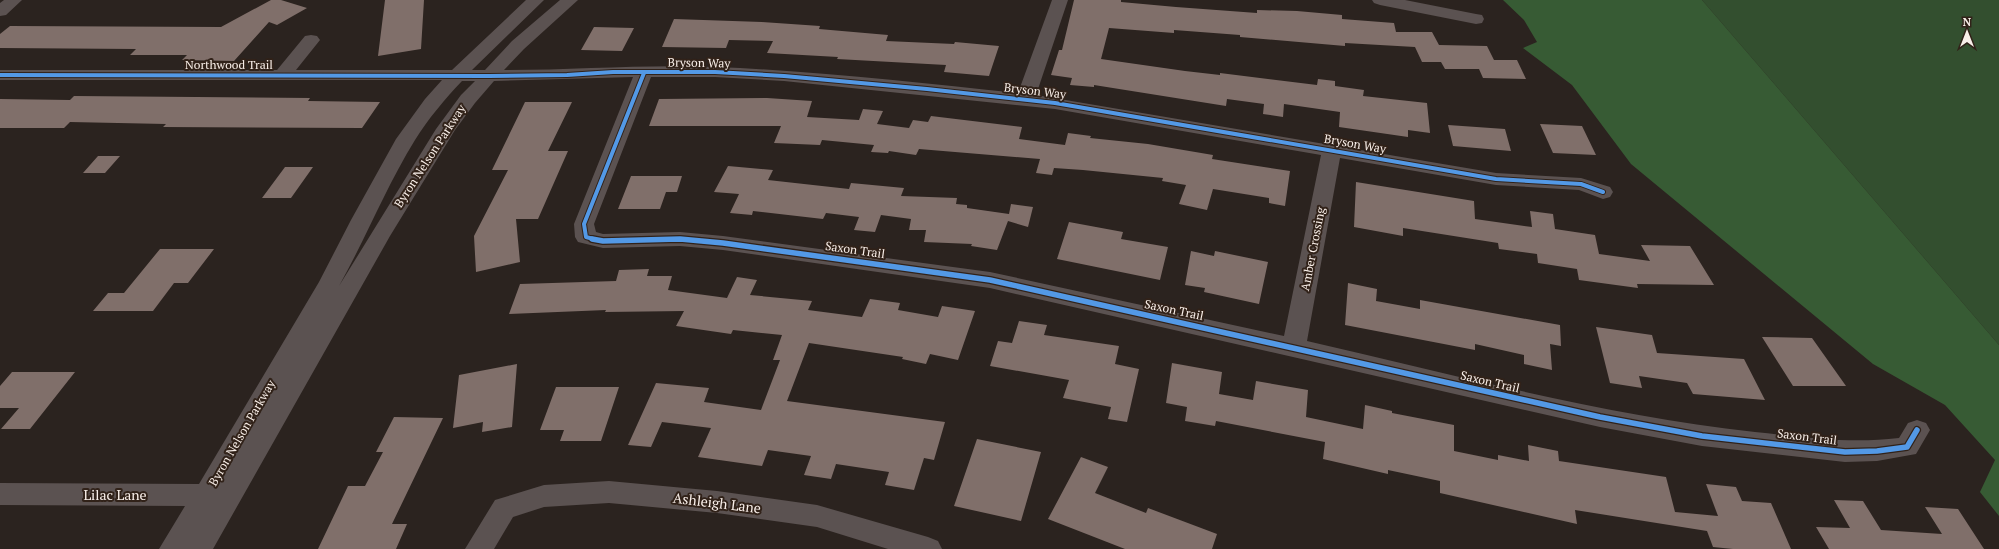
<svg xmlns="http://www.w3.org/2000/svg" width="1999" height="549" font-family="'PT Serif',serif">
	<rect width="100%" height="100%" fill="#2b231f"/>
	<path fill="#334f2f" d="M1702,0H1999V345Z"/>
	<path fill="#375b34" d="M1503,0H1702L1999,345V516L1980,492L1995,460L1945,405L1873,364L1631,164L1572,85L1523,48L1537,42L1524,20Z"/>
	<path fill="#806f6a" d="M271,0H281L307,8L277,25L269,22L234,61L182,60L187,55H130L136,49L0,48V34L10,26L221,27Z
		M385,0H424L421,49L378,56Z
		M1074,0H1121V2L1176,7L1257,13V10L1297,11L1342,15V19L1394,23L1396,32H1432L1439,45L1487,46L1494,60H1517L1526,79L1483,78L1479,69H1445L1441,62H1422L1415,47L1345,43V46L1240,37V35L1174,30V33L1109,28L1101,59L1185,71L1220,75V73L1317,85L1318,79L1335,81V86L1364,90L1363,96L1427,103L1430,133L1408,130V137L1339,127L1340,112L1284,104L1283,117L1263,114L1264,104L1227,99L1226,106L1094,85V87L1070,85L1072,78L1051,75L1059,50H1062Z
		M674,19L762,22L820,26L819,29L888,35L886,41L954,44L955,42L999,46L989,76L944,72L946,65L837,59L838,57L767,53L773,41L729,40L726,48L662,47Z
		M594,27L634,28L622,51L581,50Z
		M74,96L310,98L308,101L380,102L362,128L163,127L166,124L70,122L64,128H0V99L70,100Z
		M767,98L812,101L807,117L859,120L863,109L883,111L877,124L909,128L913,120L928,122L931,116L1022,127L1019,139L1065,145L1068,133L1091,136L1090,138L1148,144L1213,155L1212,159L1290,171L1285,206L1269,203V198L1213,189L1207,210L1179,204L1186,185L1162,181L1163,178L1083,170L1054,168L1052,175L1036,173L1040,159L919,149L916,155L889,151L888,153L871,152L874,145L822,140L820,145L774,143L781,126H649L659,99Z
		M525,102H572L548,151H568L538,219H516L520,262L476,272L474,236L508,170H492Z
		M1540,124L1582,126L1596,155L1553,153Z
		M1448,125L1505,129L1511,151L1453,146Z
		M98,156H120L105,173H83Z
		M728,166L773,170L768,180L849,189L851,183L904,188L901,196L957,198L956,204L967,205V208L1009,214L1011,204L1033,207L1028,227L1008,221L997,250L971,246L972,244L924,242L926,230H909L911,219L881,215L875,232L854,230L859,217L826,213L823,219L753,211L752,215L730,213L739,194L714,192Z
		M285,167H313L291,198H262Z
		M631,176H682L677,192H666L660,209H618Z
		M1356,182L1474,201L1475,219L1532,227L1530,211L1553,214L1555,229L1595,235L1599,254L1650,261L1641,245L1690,246L1714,285L1637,284L1638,288L1579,280L1577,269L1538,263L1537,254L1499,249L1498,243L1403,228V236L1354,227Z
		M1069,222L1123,232L1121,239L1168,247L1160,280L1057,259Z
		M160,249H214L188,283H174L153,311H93L108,293H124Z
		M1191,251L1214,256L1215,251L1268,262L1259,304L1204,292L1205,288L1185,285Z
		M649,269L647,276H672L668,290L727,298L737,277L757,280L750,295L812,301L808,310L862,317L870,299L900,303L898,310L938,317L942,306L975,311L958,360L930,354L926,364L902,359L903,357L809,343L787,401L945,422L934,460L924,458L914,490L885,485L889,472L836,464L831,479L804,475L811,456L768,450L762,466L698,457L711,428L662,422L651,447L628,445L656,383L709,388L704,402L761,410L780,360H773L782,335L733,330L731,334L676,326L684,311L605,312L606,310L509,314L520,284L616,281L619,270Z
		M1348,283L1377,289L1376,301L1420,309V300L1560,325L1561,346L1550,344L1552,370L1524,364V355L1475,344V350L1345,325Z
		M1019,321L1047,325L1044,335L1119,346L1115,364L1139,369L1127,422L1108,419L1111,407L1063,398L1069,380L990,366L998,341L1012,343Z
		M1596,327L1652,335L1657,353L1744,359L1765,400L1693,394L1687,383L1639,376L1642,388L1610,383Z
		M1762,337L1812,338L1846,386H1793Z
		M1172,363L1222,372L1219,394L1253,400L1256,381L1308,390L1306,417L1363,429L1365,405L1392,411V413L1454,425V451L1498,460V455L1529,461L1528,445L1558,451L1559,461L1666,477L1675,512L1718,516L1706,484L1736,487L1742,501L1771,503L1791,549H1733L1713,547L1707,531L1575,510L1577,524L1440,493V481L1388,470V474L1323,459L1325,442L1216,421L1215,426L1185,421L1187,407L1166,403Z
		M517,364L512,427L482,432L483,422L453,428L459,375Z
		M12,372H75L30,429H1L19,408H0V386Z
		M556,387H619L601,441H560L564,430H540Z
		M394,417L443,418L392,524H407L396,549H318L348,486H365L383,452H376Z
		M977,439L1041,452L1021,521L954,506Z
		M1081,457L1108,467L1095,493L1146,513L1148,508L1217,534L1212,549H1125L1048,519Z
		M1834,500L1863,501L1881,530L1942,534L1925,507L1958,509L1984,549H1829L1816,527L1850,528Z"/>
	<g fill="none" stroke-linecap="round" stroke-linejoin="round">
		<path fill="#5b5251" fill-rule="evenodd" d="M4,0H22L6,15L0,16V3Z
			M526,0H544L472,70H485L512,41L560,0H578L524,49L504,70C575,70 646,64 716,67C817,71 918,83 1018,93L1052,0H1068L1036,95L1496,173L1581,178L1610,187L1613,192L1610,197L1603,199L1579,190L1496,185L1340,158L1307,341C1455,375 1603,415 1755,432C1805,437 1848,444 1899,438L1908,423L1917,420L1926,423L1930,430L1916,454L1877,461L1845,462L1702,446L1600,427L990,288L723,250L680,246L603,248L578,242L575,237L574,224L633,77L494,81L475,103L455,130L390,236L213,549H159L185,506L0,505V483L199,484L319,282L351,220L396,139L425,99L442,80H0V70H277L305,36L311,35L317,36L320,40L296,70H452ZM651,77H715L784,81L1055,109L1321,155L1284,336L990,272L723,236L680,232L603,234L596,232L594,224ZM462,81H475L461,95L436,129L339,286C366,238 386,187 415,140C428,119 445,99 462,81Z
			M1372,0H1405L1476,14L1482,15L1484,19L1482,23L1476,24L1380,5L1374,3Z
			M609,481L717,491L817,505L928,537L938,541L942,549H888L817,527L717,513L609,503L544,507L513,517L494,549H465L495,500L544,485Z"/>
		<g stroke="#312219" stroke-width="6">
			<path id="cycleway-far1" d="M0,75L489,76L567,75L613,72H715L784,76L927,89L1055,103L1496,179L1581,184L1603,192
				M597,240L586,237L584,224L644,73
				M660,240H686"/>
		</g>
		<g stroke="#312219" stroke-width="8">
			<path id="cycleway" d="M592,239L603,241L680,239L723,243L990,280L1600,417L1702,436L1845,452L1877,451L1907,447L1917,430"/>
		</g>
		<use href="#cycleway-far1" stroke="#5399e6" stroke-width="4"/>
		<use href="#cycleway" stroke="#5399e6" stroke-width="5.5"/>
	</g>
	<g text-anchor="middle" stroke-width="4" stroke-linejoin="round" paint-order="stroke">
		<g font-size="12" fill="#f9efe9" stroke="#312219">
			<text transform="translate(699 63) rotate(1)" y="4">Bryson Way</text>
			<text x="229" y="69">Northwood Trail</text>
			<text transform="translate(1035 91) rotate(7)" y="4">Bryson Way</text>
			<text transform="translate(1355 144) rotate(10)" y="4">Bryson Way</text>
			<text transform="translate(430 156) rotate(-57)" y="4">Byron Nelson Parkway</text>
			<text transform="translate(1313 249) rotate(-79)" y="4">Amber Crossing</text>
			<text transform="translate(855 250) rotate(8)" y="4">Saxon Trail</text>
			<text transform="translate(1174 310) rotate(12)" y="4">Saxon Trail</text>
			<text transform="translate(1490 382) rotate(13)" y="4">Saxon Trail</text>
			<text transform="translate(242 433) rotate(-60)" y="4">Byron Nelson Parkway</text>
			<text transform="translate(1807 437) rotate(7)" y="4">Saxon Trail</text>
		</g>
		<g font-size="14" fill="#f9efe9" stroke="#312219">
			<text x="115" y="500">Lilac Lane</text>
			<text transform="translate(717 503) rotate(7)" y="5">Ashleigh Lane</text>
		</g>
	</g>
	<g transform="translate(1967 32)" stroke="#312219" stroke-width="3" paint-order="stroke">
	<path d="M0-3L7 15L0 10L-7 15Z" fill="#f9efe9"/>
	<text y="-6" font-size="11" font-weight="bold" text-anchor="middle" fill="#f9efe9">N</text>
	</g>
</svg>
